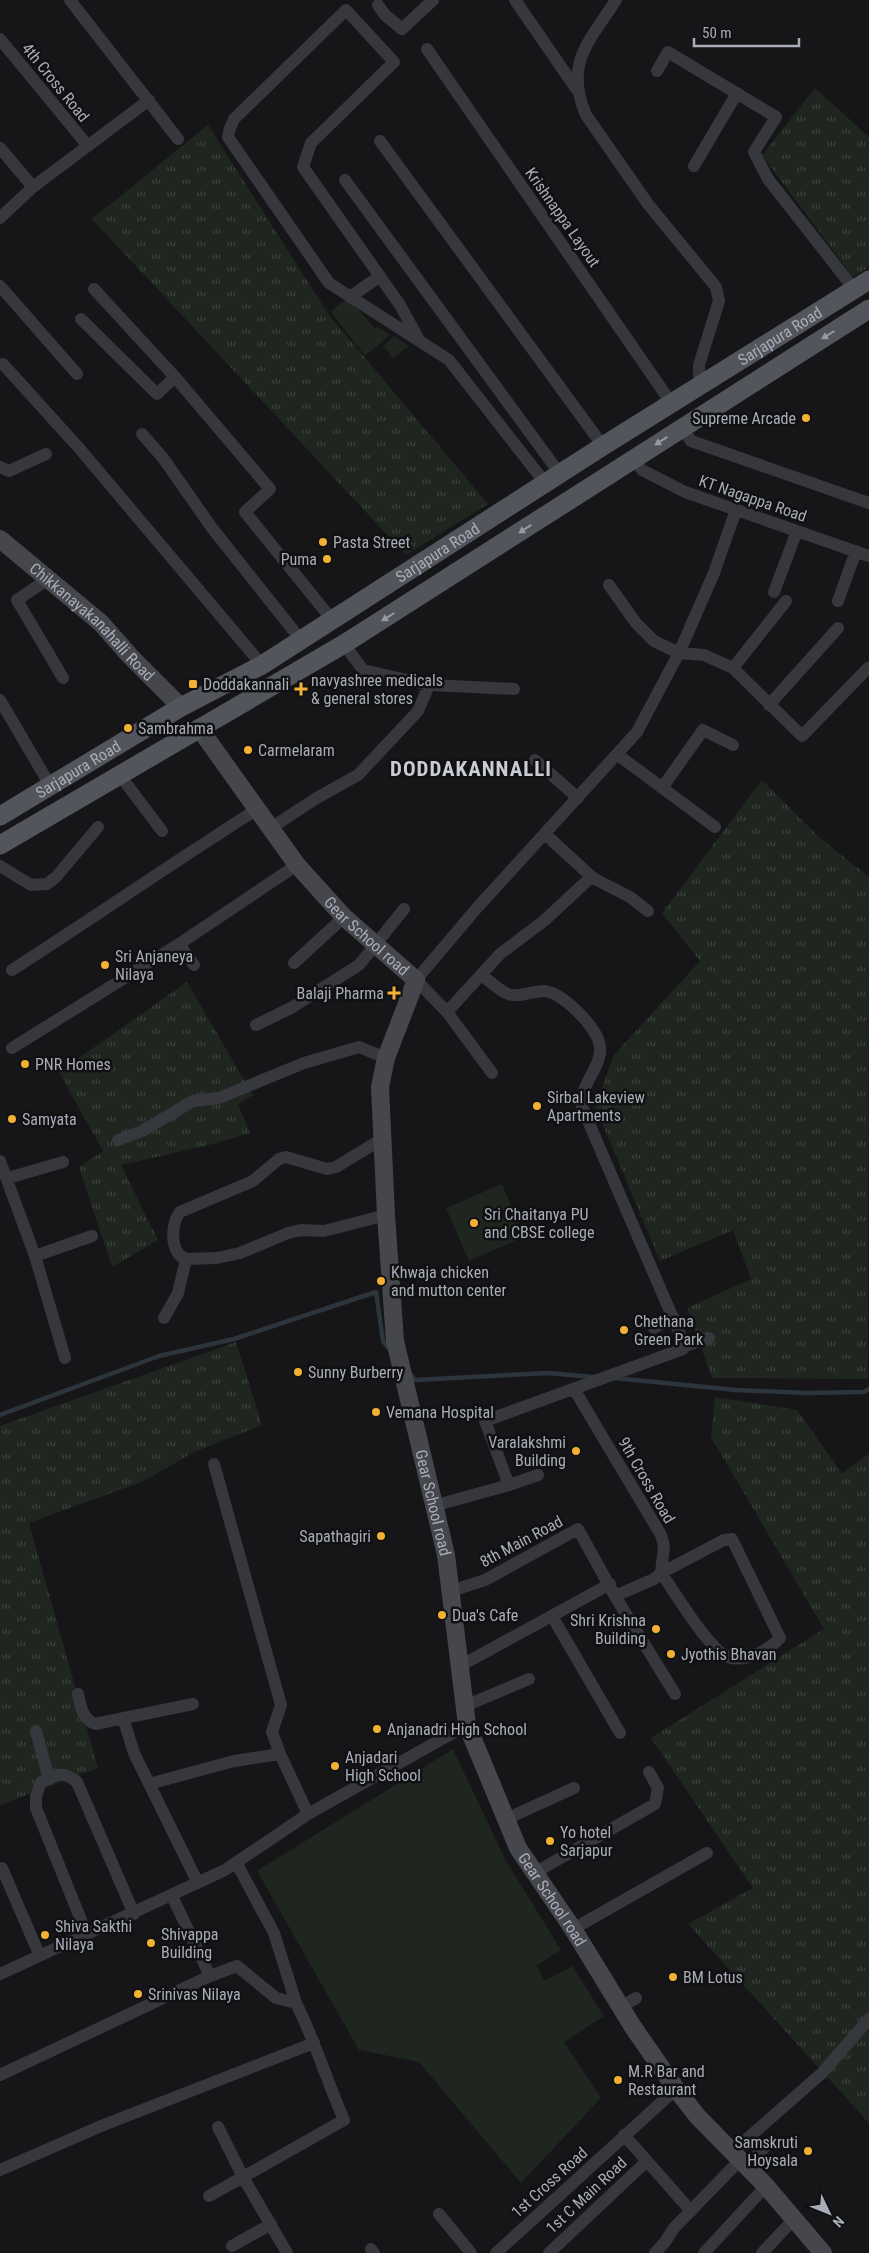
<svg xmlns="http://www.w3.org/2000/svg" width="869" height="2253" font-family="'Roboto Condensed',sans-serif">
	<defs>
		<pattern id="grass-tufts" width="24" height="20" patternUnits="userSpaceOnUse" patternTransform="scale(1.25)"><rect width="24" height="20" fill="#1e261f"/><path d="M3 7l-1-3M5 7V3M7 7l1-3M15 17l-1-3M17 17v-4M19 17l1-3" fill="none" stroke="#3c433d"/></pattern>
	</defs>
	<rect width="100%" height="100%" fill="#161618"/>
	<path fill="url(#grass-tufts)" d="M815,88L869,137V267L853,277L762,155Z
		M208,125L329,315L488,504L406,555L92,219Z
		M762,780L820,838L869,877L868,1379L712,1378L687,1308L751,1279L733,1230L660,1261L595,1106L614,1055L700,961L662,913Z
		M187,982L253,1095L238,1104L250,1133L209,1145L121,1165L158,1240L112,1267L79,1167L103,1151L59,1072Z
		M236,1342L262,1425L194,1452L144,1481L29,1523L98,1768L0,1805V1426Z
		M715,1397L797,1410L842,1473L869,1454V2123L688,1924L753,1888L651,1738L824,1629L711,1437Z"/>
	<path fill="#1e261f" d="M348,297L375,329L378,327L390,335L365,356L331,312Z
		M394,336L409,346L393,358L383,346Z
		M502,1184L524,1237L469,1261L446,1208Z
		M453,1749L505,1859L561,1950L536,1966L545,1981L572,1966L604,2016L564,2042L601,2098L521,2183L419,2062L359,2050L257,1871Z"/>
	<g fill="none" stroke-linecap="round" stroke-linejoin="round">
		<path stroke="#2c353c" stroke-width="4.5" d="M410,1374L415,1380L547,1373L594,1377
			M614,1378L736,1390L807,1393L864,1392L869,1389
			M0,1415L159,1356L234,1339L376,1292L383,1341L391,1351"/>
		<path stroke="#37383d" stroke-width="12" d="M70,0L178,139
			M515,0L577,90
			M616,0C589,42 564,63 586,115L648,204L716,287L719,301L699,365V375L702,384
			M378,5L385,15L402,29L433,0
			M0,39L88,146
			M427,49L672,404
			M657,71L668,52L776,117L754,152L768,179L854,289
			M380,141L603,446
			M0,148L33,187
			M694,166L737,93
			M345,180L560,474
			M0,218L33,187L149,100
			M0,286L77,374
			M94,289L175,377L270,489L245,512L333,621
			M350,297L380,276
			M81,319L157,394L175,377
			M418,338L400,305L303,167L311,143L394,62L346,10L234,119L230,128L228,137L329,283L449,360L546,484
			M3,364L79,448L262,665
			M682,427L691,441L869,503
			M142,434L163,458L212,528L301,640
			M633,459L642,470L685,492L869,556
			M0,467L9,471L46,454
			M48,579L17,600L63,678
			M609,585L636,623L654,641L679,653L704,655L733,668L802,736L868,668
			M774,592L797,531
			M838,601L856,551
			M344,644L363,670L429,685L514,689
			M733,668L786,601
			M0,700L51,787
			M769,705L838,628
			M618,755L715,827
			M535,760L578,798
			M119,774L162,831
			M662,788L703,730L733,745
			M271,828L315,799L358,775L418,711L429,685
			M545,834L593,878
			M0,866L31,885L47,884L56,877L98,827
			M648,911L630,897L593,878L589,879L545,920L500,954L447,1012L416,980L476,909L637,732L679,653L714,573L736,510
			M179,944L194,965
			M294,963L344,917
			M12,970C94,917 174,862 256,810
			M447,1012L492,1073
			M256,1025L291,1008L359,965L404,909
			M12,1048L179,944L297,865
			M382,1139L336,1167L327,1169L286,1157L279,1159L253,1181L180,1212C171,1224 169,1253 186,1259L217,1258L240,1253L288,1233L301,1230L324,1231L386,1215
			M118,1140L142,1131L193,1101L219,1098L304,1063L359,1047L386,1058
			M0,1161L35,1256L65,1358
			M8,1178L63,1162
			M35,1256L92,1236
			M164,1318L178,1293L186,1259
			M654,1328L674,1318
			M685,1346L709,1338
			M574,1389L661,1535L664,1546L661,1573
			M214,1464L281,1705L272,1732L280,1754L308,1814
			M509,1485L538,1475
			M433,1506L509,1485L485,1421L683,1349L685,1346L582,1107C579,1082 606,1065 599,1042C594,1025 562,992 544,991C531,991 518,999 506,993C497,989 489,980 481,975
			M451,1591L485,1580L578,1529L615,1596L675,1694
			M615,1596L654,1579L661,1573L724,1540L732,1539L780,1638C769,1650 746,1663 728,1657C708,1649 675,1592 661,1573
			M552,1616L620,1733
			M460,1666L610,1584
			M78,1694C81,1706 82,1719 95,1724L193,1704
			M465,1706L529,1679
			M123,1718L134,1753L198,1883
			M36,1731L49,1779
			M149,1784L234,1761L280,1754
			M506,1819L574,1788
			M237,1864L274,1933L296,2003
			M2,1868L39,1954
			M536,1872L655,1804L658,1788L649,1772
			M172,1896L210,1976
			M573,1929L707,1853
			M87,1935L36,1808V1796L41,1782C57,1775 62,1770 77,1782L134,1914
			M0,1974L225,1870L308,1814L467,1725
			M621,2007L636,1998
			M0,2075L210,1976L237,1966L276,1998L296,2003C315,2041 327,2081 344,2120L243,2177L287,2253
			M624,2135L691,2211
			M732,2152L822,2073L869,2019
			M746,2166L770,2142
			M0,2170L101,2126L314,2043
			M209,2196L243,2177L218,2127
			M439,2214L471,2253
			M232,2246L271,2224
			M371,2249L374,2253
			M496,2253L676,2089
			M549,2253L647,2161
			M655,2253L665,2242L674,2228L740,2160
			M704,2253L766,2186
			M762,2253L794,2219"/>
		<g stroke="#45474d" stroke-width="18">
			<path id="s1" d="M0,539L101,623L130,656L181,707"/>
			<path id="s2" d="M199,728L297,865L344,917L416,980L386,1058L380,1087L386,1215L395,1341L446,1555L467,1725L518,1848L573,1929L633,2027L676,2089L698,2117L766,2186L823,2253"/>
		</g>
		<g stroke="#53555c" stroke-width="19">
			<path id="s3" d="M0,816L181,707L262,665L603,446L869,280"/>
			<path d="M0,845L344,644L869,309"/>
		</g>
	</g>
	<defs><path id="oneway-solid" d="M-6-.8H1V-3.2L6.5 0L1 3.2V.8H-6Z" transform="scale(1.25)"/></defs>
	<g fill="#979ba6">
		<use href="#oneway-solid" transform="translate(828 335) rotate(148)"/>
		<use href="#oneway-solid" transform="translate(661 441) rotate(147)"/>
		<use href="#oneway-solid" transform="translate(525 529) rotate(147)"/>
		<use href="#oneway-solid" transform="translate(388 617) rotate(148)"/>
	</g>
	<g fill="#f2b134" stroke="#111113" stroke-width="2">
		<circle cx="806" cy="418" r="5"/>
		<circle cx="323" cy="542" r="5"/>
		<circle cx="327" cy="559" r="5"/>
		<rect x="188" y="679" width="10" height="10" rx="2.5"/>
		<path d="M298.5 681.5h5v5h5v5h-5v5h-5v-5h-5v-5h5z"/>
		<circle cx="128" cy="728" r="5"/>
		<circle cx="248" cy="750" r="5"/>
		<circle cx="105" cy="965" r="5"/>
		<path d="M391.5 985.5h5v5h5v5h-5v5h-5v-5h-5v-5h5z"/>
		<circle cx="25" cy="1064" r="5"/>
		<circle cx="537" cy="1106" r="5"/>
		<circle cx="12" cy="1119" r="5"/>
		<circle cx="474" cy="1223" r="5"/>
		<circle cx="381" cy="1281" r="5"/>
		<circle cx="624" cy="1330" r="5"/>
		<circle cx="298" cy="1372" r="5"/>
		<circle cx="376" cy="1412" r="5"/>
		<circle cx="576" cy="1451" r="5"/>
		<circle cx="381" cy="1536" r="5"/>
		<circle cx="442" cy="1615" r="5"/>
		<circle cx="656" cy="1629" r="5"/>
		<circle cx="671" cy="1654" r="5"/>
		<circle cx="377" cy="1729" r="5"/>
		<circle cx="335" cy="1766" r="5"/>
		<circle cx="550" cy="1841" r="5"/>
		<circle cx="45" cy="1935" r="5"/>
		<circle cx="151" cy="1943" r="5"/>
		<circle cx="673" cy="1977" r="5"/>
		<circle cx="138" cy="1994" r="5"/>
		<circle cx="618" cy="2080" r="5"/>
		<circle cx="808" cy="2151" r="5"/>
	</g>
	<g text-anchor="middle" stroke-width="5" stroke-linejoin="round" paint-order="stroke">
		<g font-size="16" fill="#a8adb8" stroke="#111113">
			<text transform="translate(56 82) rotate(51)" y="6">4th Cross Road</text>
			<text transform="translate(563 217) rotate(55)" y="6">Krishnappa Layout</text>
			<text dy="6" stroke="none"><textPath href="#s3" startOffset="916">Sarjapura Road</textPath></text>
			<text transform="translate(753 498) rotate(19)" y="6">KT Nagappa Road</text>
			<text dy="6" stroke="none"><textPath href="#s3" startOffset="511">Sarjapura Road</textPath></text>
			<text dy="6" stroke="none"><textPath href="#s1" startOffset="124">Chikkanayakanahalli Road</textPath></text>
			<text dy="6" stroke="none"><textPath href="#s3" startOffset="91">Sarjapura Road</textPath></text>
			<text dy="6" stroke="none"><textPath href="#s2" startOffset="268">Gear School road</textPath></text>
			<text transform="translate(647 1480) rotate(60)" y="6">9th Cross Road</text>
			<text dy="6" stroke="none"><textPath href="#s2" startOffset="868">Gear School road</textPath></text>
			<text transform="translate(521 1541) rotate(-28)" y="6">8th Main Road</text>
			<text dy="6" stroke="none"><textPath href="#s2" startOffset="1288">Gear School road</textPath></text>
			<text transform="translate(549 2182) rotate(-42)" y="6">1st Cross Road</text>
			<text transform="translate(586 2195) rotate(-43)" y="6">1st C Main Road</text>
		</g>
		<g font-size="16" fill="#a8adb8" stroke="#111113" text-anchor="start">
			<text x="796" y="424" text-anchor="end">Supreme Arcade</text>
			<text x="333" y="548">Pasta Street</text>
			<text x="317" y="565" text-anchor="end">Puma</text>
			<text x="311" y="686">navyashree medicals<tspan x="311" dy="18">&amp; general stores</tspan></text>
			<text x="203" y="690">Doddakannali</text>
			<text x="138" y="734">Sambrahma</text>
			<text x="258" y="756">Carmelaram</text>
			<text x="115" y="962">Sri Anjaneya<tspan x="115" dy="18">Nilaya</tspan></text>
			<text x="384" y="999" text-anchor="end">Balaji Pharma</text>
			<text x="35" y="1070">PNR Homes</text>
			<text x="547" y="1103">Sirbal Lakeview<tspan x="547" dy="18">Apartments</tspan></text>
			<text x="22" y="1125">Samyata</text>
			<text x="484" y="1220">Sri Chaitanya PU<tspan x="484" dy="18">and CBSE college</tspan></text>
			<text x="391" y="1278">Khwaja chicken<tspan x="391" dy="18">and mutton center</tspan></text>
			<text x="634" y="1327">Chethana<tspan x="634" dy="18">Green Park</tspan></text>
			<text x="308" y="1378">Sunny Burberry</text>
			<text x="386" y="1418">Vemana Hospital</text>
			<text x="566" y="1448" text-anchor="end">Varalakshmi<tspan x="566" dy="18">Building</tspan></text>
			<text x="371" y="1542" text-anchor="end">Sapathagiri</text>
			<text x="452" y="1621">Dua's Cafe</text>
			<text x="646" y="1626" text-anchor="end">Shri Krishna<tspan x="646" dy="18">Building</tspan></text>
			<text x="681" y="1660">Jyothis Bhavan</text>
			<text x="387" y="1735">Anjanadri High School</text>
			<text x="345" y="1763">Anjadari<tspan x="345" dy="18">High School</tspan></text>
			<text x="560" y="1838">Yo hotel<tspan x="560" dy="18">Sarjapur</tspan></text>
			<text x="55" y="1932">Shiva Sakthi<tspan x="55" dy="18">Nilaya</tspan></text>
			<text x="161" y="1940">Shivappa<tspan x="161" dy="18">Building</tspan></text>
			<text x="683" y="1983">BM Lotus</text>
			<text x="148" y="2000">Srinivas Nilaya</text>
			<text x="628" y="2077">M.R Bar and<tspan x="628" dy="18">Restaurant</tspan></text>
			<text x="798" y="2148" text-anchor="end">Samskruti<tspan x="798" dy="18">Hoysala</tspan></text>
		</g>
		<g font-size="21" font-weight="bold" letter-spacing="1" fill="#c9ccd4" stroke="#111113">
			<text x="471" y="776">DODDAKANNALLI</text>
		</g>
	</g>
	<g transform="translate(829 2213) rotate(133)" stroke="#111113" stroke-width="4" paint-order="stroke">
	<path d="M0-4L9 19L0 12L-9 19Z" fill="#a8adb8"/>
	<text y="-8" font-size="14" font-weight="bold" text-anchor="middle" fill="#a8adb8">N</text>
	</g>
	<path d="M694 38v8h105v-8" fill="none" stroke="#a8adb8" stroke-width="2.5"/>
	<text x="702" y="38" font-size="15" fill="#a8adb8" stroke="#111113" stroke-width="4" paint-order="stroke">50 m</text>
</svg>
